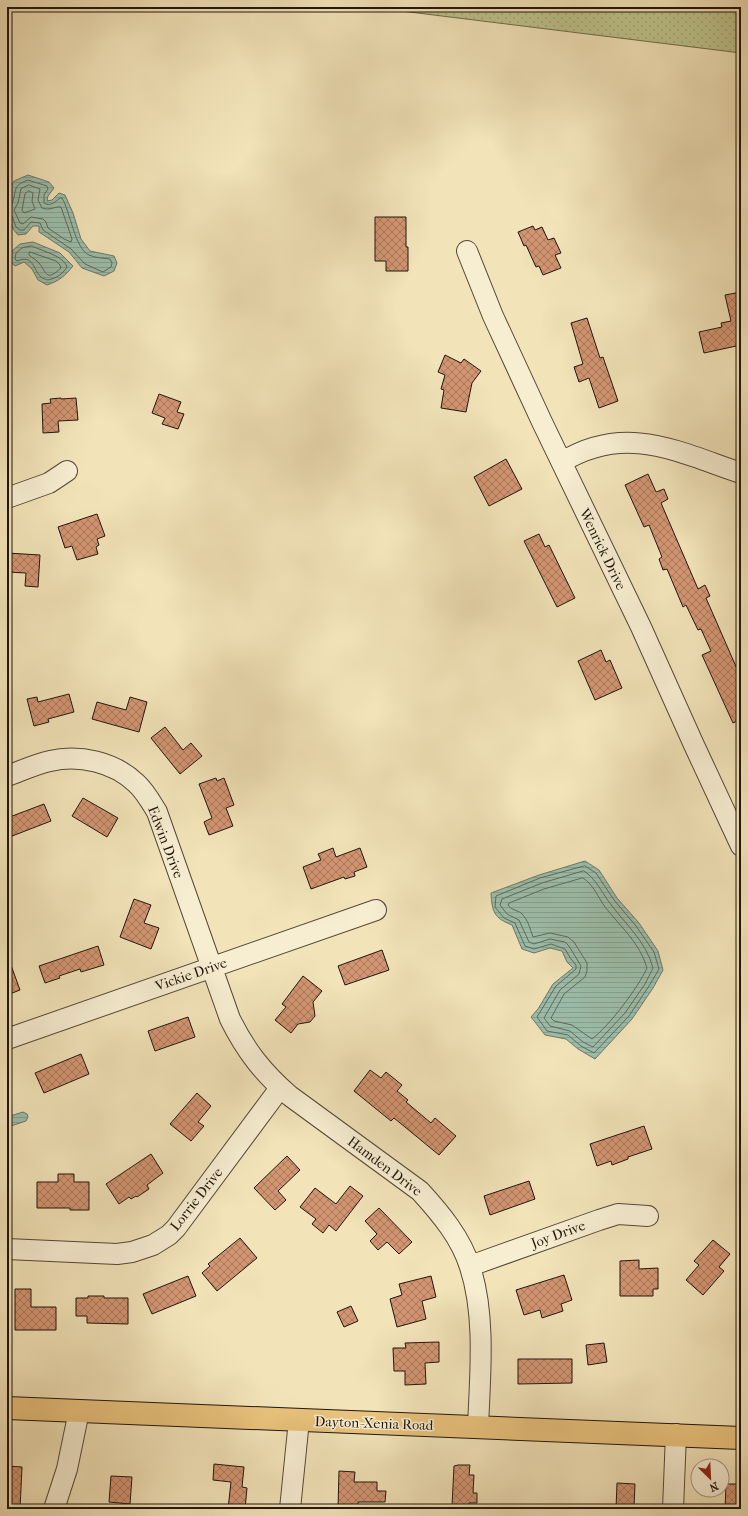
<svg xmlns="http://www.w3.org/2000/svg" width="748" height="1516" font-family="'IM FELL French Canon',serif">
	<defs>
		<pattern id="park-dots" width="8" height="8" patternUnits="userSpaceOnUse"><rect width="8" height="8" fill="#bec38c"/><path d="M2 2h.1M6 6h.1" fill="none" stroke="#a3a778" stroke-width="1.8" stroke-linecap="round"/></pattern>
		<pattern id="water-rules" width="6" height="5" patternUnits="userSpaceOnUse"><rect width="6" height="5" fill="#9cbeab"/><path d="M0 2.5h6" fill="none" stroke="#86a292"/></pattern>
		<pattern id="building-cross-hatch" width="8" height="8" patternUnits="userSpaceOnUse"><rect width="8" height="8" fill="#d29572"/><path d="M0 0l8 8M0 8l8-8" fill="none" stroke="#aa785c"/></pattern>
	</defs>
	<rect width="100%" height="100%" fill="#f2e3b8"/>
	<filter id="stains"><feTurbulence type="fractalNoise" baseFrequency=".005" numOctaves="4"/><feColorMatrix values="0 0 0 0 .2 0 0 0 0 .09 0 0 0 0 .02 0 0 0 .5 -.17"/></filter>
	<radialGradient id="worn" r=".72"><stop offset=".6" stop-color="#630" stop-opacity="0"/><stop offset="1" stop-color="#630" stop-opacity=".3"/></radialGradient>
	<path fill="url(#park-dots)" stroke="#6f6c4c" d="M369,7H741V53Z"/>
	<path fill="url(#water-rules)" stroke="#6a7a6c" d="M28,175L49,182L54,188L48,196L47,201L52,200L59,193L65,195L73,213L81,239L90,251L114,256L117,263L114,271L104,276L82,268L69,252L39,232V226H33L26,234L18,235L13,229L7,208L10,201V189L14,181Z
		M33,242L60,253L73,266C65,276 59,281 47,285L38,280L32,269L24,262L15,266L10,261L12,251L20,244Z
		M585,861L599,870L617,898L639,923L658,951L663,970L653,988L632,1019L595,1059L578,1049L566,1039L545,1035L531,1017L538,1009L553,984L573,968L567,962L562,951L550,948L534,953L522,949L512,925C494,918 492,912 491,893L539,875Z
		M23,1112L27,1114L28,1117L26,1121L8,1127L7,1117Z"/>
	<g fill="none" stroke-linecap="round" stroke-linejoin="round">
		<path stroke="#5e6a5c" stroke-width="1" d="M29,185L40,189L38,200L42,208C50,211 55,206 61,207L72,239L71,242L64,239L48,228L46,222L43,219L31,217L23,224L20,223L14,210L18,203L21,189Z
			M29,191L33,193L32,201L35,209L24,213L22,210L25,194Z
			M7,207L12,204C17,190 12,186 28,180L47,186L48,189L44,195V203C50,207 55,202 60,198H62C70,211 75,249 89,255C95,258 104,258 110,259L112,263L111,267L103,272L85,264L71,249L43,230L40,223L31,222L24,230H20L16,227L12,216L7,214
			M32,246C42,251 64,256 67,267C62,275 56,278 48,280C47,280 42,278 41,277C33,270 34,254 17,261L15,259L16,253L22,248Z
			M30,252L56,261L60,265L61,268C46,282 47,273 39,263C37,260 32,258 29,255Z
			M585,866L596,873L614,900L636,926L654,952L659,969L649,986L629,1016L594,1053L581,1046L568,1035L547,1031L537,1017L556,986L576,969V965L571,959L565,949L551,944L534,949L525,946L515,923L504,918L495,907L496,896L540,878Z
			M584,871C596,879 601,891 609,902C625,924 646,941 653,968L645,984L625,1013L593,1047L583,1042L570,1031L550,1026L544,1018L560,990L579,974L581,966L569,946L565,942L550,939L534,944L529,942L519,920L507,914L500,905L502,899L542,883Z
			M583,878C593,884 598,897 605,907C620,926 640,943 647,968C638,988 609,1026 592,1039L572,1025L554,1021L551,1018L564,994L585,977L587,971V963L574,942L568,937L550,933L533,937C530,929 528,919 521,913C517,910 511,910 508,905L509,903L544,889Z"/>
	</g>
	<path fill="url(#building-cross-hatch)" stroke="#20150d" d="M375,217H406V247H408V271H386V261H375Z
		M533,226L535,230L542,227L548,240L554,238L561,253L555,255L561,268L543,275L539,266L536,267L526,245L524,246L518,232Z
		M741,292V319L739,320L741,331V345L704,353L699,332L722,327L721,323L731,321L725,295Z
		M587,318L600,358L603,357L618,401L599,408L589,378L579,382L574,367L583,364L571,323Z
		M445,355L461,363L464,359L481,371L472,383L466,412L441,408L444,390L441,389L445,375L438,372Z
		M159,394L181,402L177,412L184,414L178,429L162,424L165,418L152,413Z
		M61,398V399L76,398L78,420L58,421L59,432L43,433L42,404L51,403L50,399Z
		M506,459L522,489L489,506L474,477Z
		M648,474L656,492L664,489L668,499L661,503L698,589L705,585L710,596L706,598L741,678V719L733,723L702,655L711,651L701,629L698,630L686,605L683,607L667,569L663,570L659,559L662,557L649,525L644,527L625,485Z
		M97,514L105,536L97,539L99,545L96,547L98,554L77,560L72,546L65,548L58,527Z
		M539,534L545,547L549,545L575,598L557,607L524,541Z
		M7,553L40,555L38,587L25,586L26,573L7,572Z
		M601,650L606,662L610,660L622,688L595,700L578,661Z
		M69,694L74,712L48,719L49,722L34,726L27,699L37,697L38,702Z
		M130,697L147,702L139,732L92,719L97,702L126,710Z
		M165,727L183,750L191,743L202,756L180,774L151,738Z
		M216,778L217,781L224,778L234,805L226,808L233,826L209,835L204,822L212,818L199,784Z
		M83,798L118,818L107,837L72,816Z
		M44,804L51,821L7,838V818Z
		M333,848L336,857L360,848L367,867L354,872L355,876L345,879L344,877L311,889L303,867L321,860L318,854Z
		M134,899L151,905L144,923L159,928L151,949L120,937Z
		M98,946L104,965L81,972L80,969L59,976L60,978L45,983L39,966Z
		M382,950L389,970L345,985L338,966Z
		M7,957H8L20,990L7,995Z
		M303,976L322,991L313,1002L315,1016L310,1022L298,1024L291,1033L275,1020L286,1007L282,1004Z
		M188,1017L195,1037L155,1051L148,1031Z
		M81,1054L89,1074L44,1093L35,1073Z
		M370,1070L381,1078L386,1072L402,1085L397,1091L408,1100L406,1102L431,1123L435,1118L456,1136L439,1155L394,1118L391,1121L354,1091Z
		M197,1093L211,1106L198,1122L204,1126L191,1141L170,1124Z
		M644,1126L652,1149L628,1157V1159L612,1165L611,1161L597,1166L590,1144Z
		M151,1154L163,1173L147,1185L149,1189L137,1197L136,1196L131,1199L129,1197L119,1204L106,1184Z
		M287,1156L300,1170L278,1191L286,1200L275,1210L254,1188Z
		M58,1174H74V1182H89V1210H70V1208H37V1182H58Z
		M529,1181L535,1199L490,1215L484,1196Z
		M350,1186L363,1196L336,1231L329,1225L323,1233L312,1224L316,1219L300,1207L315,1188L336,1204Z
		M379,1208L412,1242L399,1254L387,1242L378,1250L370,1241L377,1234L365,1221Z
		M240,1238L257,1258L217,1291L202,1273L210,1266L208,1264Z
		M713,1240L730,1254L719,1267L724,1271L703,1295L686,1280L699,1265L694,1261Z
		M639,1260V1269L658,1268V1289H653V1296H620V1261Z
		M564,1275L572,1300L561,1304L563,1311L542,1318L540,1310L524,1315L516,1290Z
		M188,1276L196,1296L152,1314L143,1294Z
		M431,1276L436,1297L422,1301L426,1319L397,1327L390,1299L402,1295L399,1284Z
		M15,1289H31V1307H56V1330H15Z
		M88,1296H104V1298H128V1324L87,1323V1316H76V1298H88Z
		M351,1306L358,1321L344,1327L337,1312Z
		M439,1342V1362L425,1363L426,1384L405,1385V1371H394L393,1348H406L405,1343Z
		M604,1343L607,1362L588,1365L586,1345Z
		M518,1359H572V1383L518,1384Z
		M214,1464L244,1467L242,1487L247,1488L245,1509H228L231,1482L213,1480Z
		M458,1465H470L469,1475H474L473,1493H477V1503H469L468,1507L452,1506L454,1466Z
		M7,1466L22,1467L20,1509H7Z
		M339,1471L355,1472L354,1482H377V1491H386L385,1502H358V1509H338Z
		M111,1476L132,1477L130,1504L109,1502Z
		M617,1483L635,1484L634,1507H632V1509H616Z
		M726,1484H741V1501H737V1509H725Z"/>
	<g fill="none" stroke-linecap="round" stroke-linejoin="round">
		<g stroke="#544838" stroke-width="22">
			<path id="minor" d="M467,251L493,316L542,422L641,627L694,745L741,846
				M562,462C626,423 678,452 741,473
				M7,498L49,483L67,471
				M7,776C21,771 36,764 50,761C79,754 114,762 136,783C145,791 151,802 157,812L230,1019C246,1051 263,1073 290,1096L420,1191C441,1214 461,1238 470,1267C486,1316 480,1376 478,1427
				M7,1039L376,910
				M7,1249L117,1254L132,1252L153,1245L169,1235L176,1228L280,1088
				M470,1266L599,1220L618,1214L648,1216
				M54,1509L67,1469L79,1411
				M290,1509L299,1420
				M673,1509L676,1434"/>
		</g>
		<g stroke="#20150d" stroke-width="24">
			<path id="major" d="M7,1408L741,1438"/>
		</g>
		<use href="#minor" stroke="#f7edd1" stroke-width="20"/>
		<use href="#major" stroke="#e9c27c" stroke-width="22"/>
	</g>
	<g text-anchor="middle" stroke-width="3" stroke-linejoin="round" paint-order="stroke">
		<g font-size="14" fill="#20150d" stroke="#f7edd1">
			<text transform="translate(603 549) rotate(64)" y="5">Wenrick Drive</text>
			<text transform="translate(166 842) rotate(69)" y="5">Edwin Drive</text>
			<text transform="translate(191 974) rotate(-19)" y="5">Vickie Drive</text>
			<text transform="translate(385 1166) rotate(37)" y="5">Hamden Drive</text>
			<text transform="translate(196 1199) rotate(-52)" y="5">Lorrie Drive</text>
			<text transform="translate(558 1234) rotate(-20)" y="5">Joy Drive</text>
			<text transform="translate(374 1423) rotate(2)" y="5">Dayton-Xenia Road</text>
		</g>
	</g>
	<rect width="748" height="1516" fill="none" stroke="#f2e3b8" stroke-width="24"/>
	<rect x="8" y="8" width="732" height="1500" fill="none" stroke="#20150d" stroke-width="2"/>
	<rect x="12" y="12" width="724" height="1492" fill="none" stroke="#20150d"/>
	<g transform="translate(710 1478) rotate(156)"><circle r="19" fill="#f7edd1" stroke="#a19783"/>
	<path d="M0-3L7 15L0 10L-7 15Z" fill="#8f2418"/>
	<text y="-6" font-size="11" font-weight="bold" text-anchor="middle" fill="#20150d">N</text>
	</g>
	<rect width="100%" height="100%" filter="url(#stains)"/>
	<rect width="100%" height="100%" fill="url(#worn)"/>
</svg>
